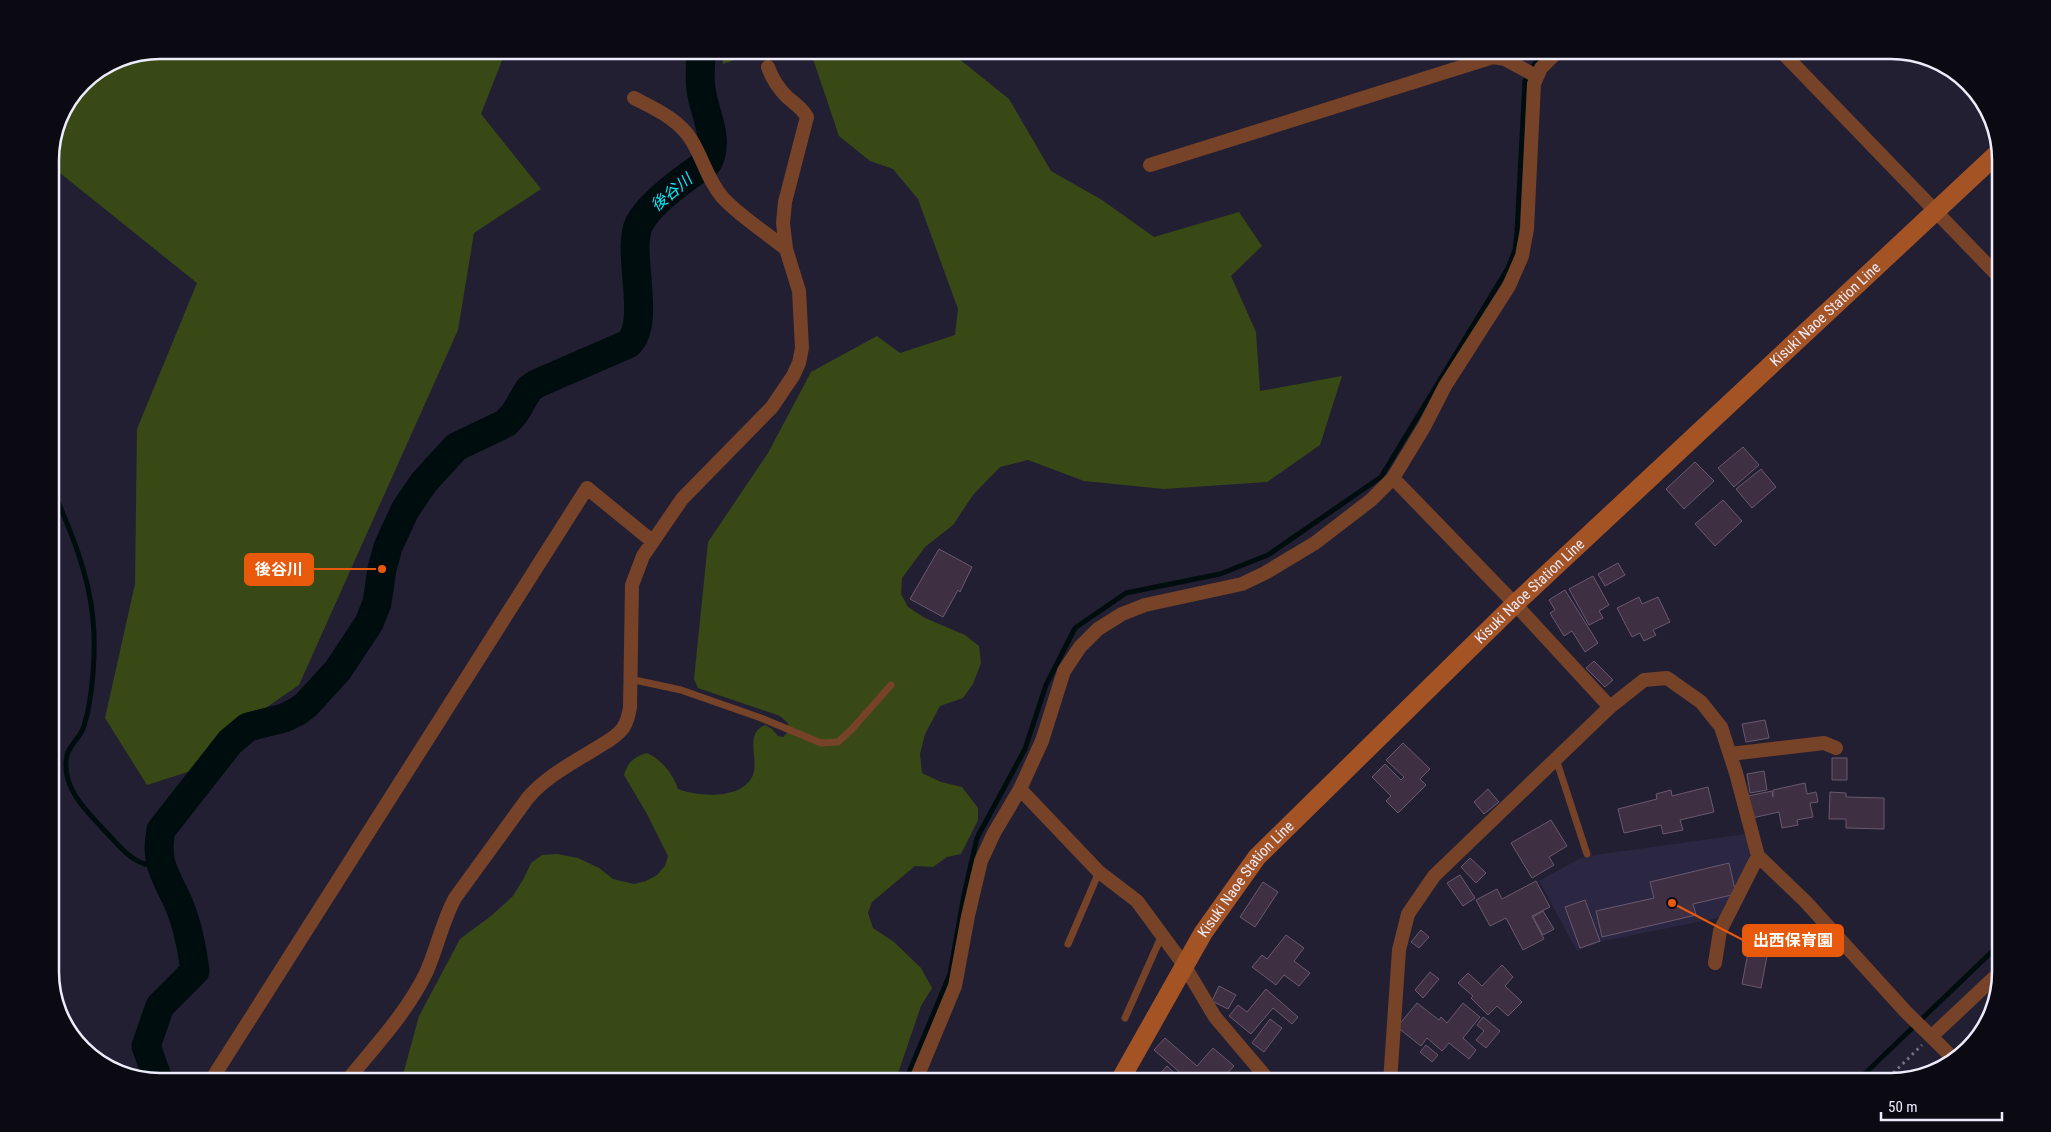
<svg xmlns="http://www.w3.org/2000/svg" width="2051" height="1132" font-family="'Roboto Condensed','Noto Sans JP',sans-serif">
	<rect width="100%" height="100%" fill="#221f33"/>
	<path fill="#2b2742" d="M1746,834L1751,850L1741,883L1722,917L1604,941L1577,951L1539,881L1579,859L1595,855Z"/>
	<path fill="#384916" d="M160,50H506L481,114L541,189L474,233L458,330L299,685L244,723L200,768L147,785L105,718L135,584L137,429L197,283L50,165V153L59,118L82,82L118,58Z
		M721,50H764L723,64Z
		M810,50H948L1009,99L1051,171L1102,200L1154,237L1239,212L1262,246L1231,276L1256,332L1260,391L1342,376L1320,445L1267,482L1164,489L1084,481L1028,460L1000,467L973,495L953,525L925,547L902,578L901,594L908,607L925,618L965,635L979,646L981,663L973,684L963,698L940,706L925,734L920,754L922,773L941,782L962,787L978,808V820L961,854L947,857L933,867L915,866L872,902L868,913L873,928L894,942L921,968L932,988L921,1006L895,1082H401L419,1016L460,939L491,916L513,896L524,878L531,863L542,855L557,854L578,858L599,868L613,879L634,884L646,881L657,875L665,866L668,856L647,814L624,775C628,762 634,757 647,753C662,760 673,774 678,789C698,797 743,800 753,775C759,759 744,733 765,725L772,729L778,736L783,737L788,732V723L780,716L698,688L694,679L708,542L768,453L811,372L877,336L900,353L955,335L958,309L918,199L893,169L870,161L839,136Z"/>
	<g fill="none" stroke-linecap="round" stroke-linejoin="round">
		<path stroke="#000d0e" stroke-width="5" d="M50,483C69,527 89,572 93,620C96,650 93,697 84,726C81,737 70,744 67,755C60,787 87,812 107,833C117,844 129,859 145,864C149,865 155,864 160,865
			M905,1082L950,974L964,895L977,838L1025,749L1046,685L1075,628L1126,593L1220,574L1268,555L1381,477L1508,268L1515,250L1517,232L1525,81L1534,65L1547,50
			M1856,1082L2001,943"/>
		<path stroke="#000d0e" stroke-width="29" d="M159,1082L146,1046L160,1006L195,971C192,948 188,927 180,907C167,876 154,865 161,830L230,742L248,727L284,718L298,711L306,705L338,670L369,623L377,603L382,569L388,547L405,510L424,482L456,447L506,423L515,413L529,389L536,384L628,344C652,323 626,251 639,224C651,201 687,177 708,162C720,138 704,114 701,89C699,77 701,63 701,50"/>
	</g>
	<path fill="#3e2f42" stroke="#6a596f" d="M1743,447L1759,465L1734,487L1718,468Z
		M1695,462L1714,481L1684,509L1666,489Z
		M1761,469L1776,487L1752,508L1736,489Z
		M1723,500L1742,521L1715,546L1695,524Z
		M939,549L972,567L960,592L958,590L943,617L910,599Z
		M1618,563L1625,575L1605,586L1598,574Z
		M1593,576L1609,605L1599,611L1603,618L1589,625L1569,589Z
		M1565,590L1598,643L1585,652L1572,631L1564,636L1550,613L1555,610L1549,600Z
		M1639,597L1642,604L1658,597L1670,622L1653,630L1656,635L1644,641L1640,633L1632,637L1617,608Z
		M1594,661L1613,680L1605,687L1586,668Z
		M1765,720L1769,738L1746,742L1742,724Z
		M1403,743L1430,769L1420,779L1426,785L1398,813L1386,801L1391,796L1372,777L1385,764L1401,780L1404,777L1386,760Z
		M1832,758H1847V780H1832Z
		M1764,771L1767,790L1750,793L1747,774Z
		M1805,783L1807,794L1816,792L1818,802L1810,803L1813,817L1797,820L1798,825L1782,828L1779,812L1752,818L1748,796L1772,791L1773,797V790Z
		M1708,787L1714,812L1680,820L1683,830L1663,834L1661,825L1624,833L1618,809L1657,799L1656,794L1671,790L1672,796Z
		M1488,789L1499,802L1484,814L1474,802Z
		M1830,792L1846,793V797L1884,798V829L1846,828V819H1829Z
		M1551,820L1567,846L1549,857L1554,865L1532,878L1511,843Z
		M1470,858L1486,873L1476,883L1461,867Z
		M1729,863L1736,894L1693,904L1696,915L1602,937L1596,911L1654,898L1650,882Z
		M1460,875L1475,898L1463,906L1447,883Z
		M1536,881L1550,907L1532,916L1544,939L1523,950L1506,918L1490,926L1476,900L1497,889L1502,899Z
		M1263,882L1278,892L1255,927L1240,917Z
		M1585,900L1600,941L1580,948L1565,907Z
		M1543,911L1554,929L1543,935L1533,917Z
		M1421,930L1429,937L1419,948L1411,942Z
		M1286,935L1304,948L1294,961L1310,973L1299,986L1284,975L1276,985L1252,967L1262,955L1267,959Z
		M1748,953L1767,956L1761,988L1742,984Z
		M1502,965L1513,977L1505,986L1522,1002L1508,1016L1497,1006L1488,1015L1471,998L1473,996L1458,983L1468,973L1482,986Z
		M1430,972L1439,979L1423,998L1415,990Z
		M1219,986L1236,995L1228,1009L1212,1001Z
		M1266,989L1298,1017L1292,1024L1273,1008L1251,1034L1229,1016L1238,1005L1247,1012Z
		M1417,1003L1439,1020L1441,1017L1447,1023L1463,1003L1480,1017L1463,1038L1476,1050L1469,1059L1449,1043L1442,1051L1427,1038L1421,1046L1397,1027Z
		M1483,1017L1500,1031L1486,1048L1476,1040L1484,1031L1477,1025Z
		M1270,1019L1282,1028L1264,1052L1252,1043Z
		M1165,1038L1197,1066L1213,1048L1234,1066L1221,1080L1223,1082H1191L1154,1050Z
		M1426,1045L1438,1055L1432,1062L1420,1052Z
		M1167,1066L1184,1082H1159L1155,1079Z
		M1144,1074L1153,1081V1082H1139Z"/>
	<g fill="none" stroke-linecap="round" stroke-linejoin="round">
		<path stroke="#727082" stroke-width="3" stroke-dasharray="2.5 4" stroke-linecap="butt" d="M1884,1082L1922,1045"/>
		<path stroke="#764328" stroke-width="7" d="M630,679L681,690L761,718L821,743L838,742L852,729L891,685
			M1556,759L1587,854
			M1068,944L1099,872
			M1125,1018L1162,935"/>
		<path stroke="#764328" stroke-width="14" d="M1780,50L2001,279
			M634,98C655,109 679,119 692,141C703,159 708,181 723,198C741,217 765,232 786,249
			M1150,165L1493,57L1505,59L1536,76
			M1393,478L1515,604L1610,707
			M1730,754L1824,743L1836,748
			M1020,789L1099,872L1137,901L1184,965L1215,1017L1270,1082
			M1715,963L1720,931L1758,856
			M1932,1036L2001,971
			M210,1082L587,488L652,541
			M346,1082C374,1047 406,1014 426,973C437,949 442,922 455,898L527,799C545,777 571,764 595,749C604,743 616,738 623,728C627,722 629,714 630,707L632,585L643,556L682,499L772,407L793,376L799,363L802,348L799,291L786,249L783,223L785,202L807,117C802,108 795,104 787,97C778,88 772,79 768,67
			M915,1082L955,986L968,916L981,861L994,833L1020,789L1042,741L1064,671L1080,647L1098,629L1122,614L1145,605L1242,584L1265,573L1315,543L1371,500L1393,478L1424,427L1445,386L1509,286L1522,256L1527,229L1534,84L1541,68L1559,50
			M1390,1082L1399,950L1408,914L1434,876L1610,707L1644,680L1667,678L1701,702L1721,727L1736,773L1758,856L1805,901L1906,1012L1955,1060"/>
		<path stroke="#a45325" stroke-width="19" id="s1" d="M1119,1082L1203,933L1257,857L1515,604L2000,151"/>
	</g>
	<g text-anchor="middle" stroke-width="4" stroke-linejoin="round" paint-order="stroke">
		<g font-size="15" fill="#eeecfb" stroke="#0b0a13">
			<text dy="5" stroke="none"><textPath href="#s1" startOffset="1050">Kisuki Naoe Station Line</textPath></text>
			<text dy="5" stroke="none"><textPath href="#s1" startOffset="645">Kisuki Naoe Station Line</textPath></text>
			<text dy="5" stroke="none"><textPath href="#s1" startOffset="240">Kisuki Naoe Station Line</textPath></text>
		</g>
		<g font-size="16" font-style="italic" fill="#00f3f8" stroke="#0b0a13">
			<text transform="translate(671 192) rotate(-40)" y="6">後谷川</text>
		</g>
	</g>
	<path d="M0 0H2051V1132H0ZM160 59H1891A101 101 0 0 1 1992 160V972A101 101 0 0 1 1891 1073H160A101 101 0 0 1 59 972V160A101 101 0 0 1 160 59Z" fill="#0b0a13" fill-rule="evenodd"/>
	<path fill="none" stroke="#eeecfb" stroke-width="2.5" d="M160 59H1891A101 101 0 0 1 1992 160V972A101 101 0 0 1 1891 1073H160A101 101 0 0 1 59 972V160A101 101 0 0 1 160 59Z"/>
	<path fill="none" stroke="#e8590c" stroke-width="2" d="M382 569L313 569M1672 903L1743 940"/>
	<g fill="#e8590c" stroke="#0b0a13" stroke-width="2">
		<circle cx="382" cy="569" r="5"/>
		<circle cx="1672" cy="903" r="5"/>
	</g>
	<g fill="#e8590c" stroke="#e8590c" stroke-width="2">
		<rect x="245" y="554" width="68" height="31" rx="5"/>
		<rect x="1743" y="925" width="100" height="31" rx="5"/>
	</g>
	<g font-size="16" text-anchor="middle" font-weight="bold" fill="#fff">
		<text x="279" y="575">後谷川</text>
		<text x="1793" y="946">出西保育園</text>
	</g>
	<path d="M1881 1112v8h121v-8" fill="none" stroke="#eeecfb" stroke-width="2.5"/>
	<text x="1888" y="1112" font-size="15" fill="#eeecfb" stroke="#0b0a13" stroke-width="4" paint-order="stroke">50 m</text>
</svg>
